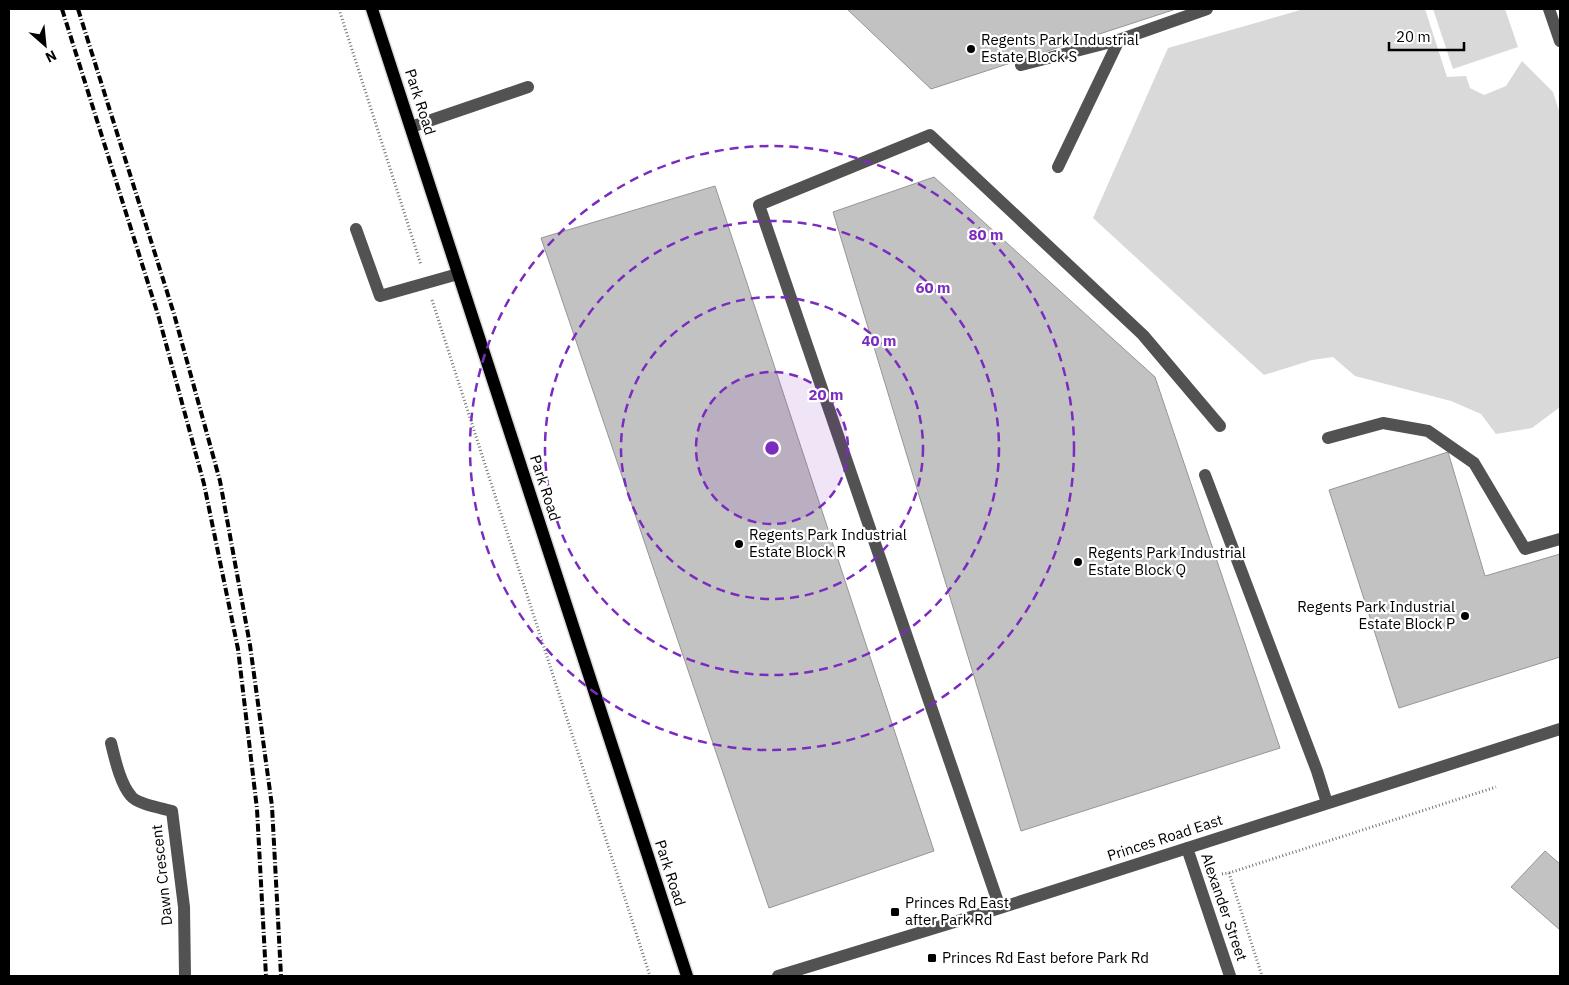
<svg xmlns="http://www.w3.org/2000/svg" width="1569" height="985" font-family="'IBM Plex Sans',sans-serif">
	<rect width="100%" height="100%" fill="#fff"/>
	<path fill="#d9d9d9" d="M1304,9H1425L1447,77L1466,76L1470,88L1484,95L1506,86L1522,61L1553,92L1560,114V407L1532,428L1496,434L1481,414L1451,401L1355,376L1333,357L1312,360L1264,375L1093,218L1168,48Z
		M1433,9H1505L1518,47L1453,69Z"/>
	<path fill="#c2c2c2" stroke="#969696" d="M847,9H1176L931,89Z
		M934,177L1155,377L1280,748L1021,831L833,212Z
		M715,186L934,851L769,908L541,238Z
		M1448,452L1485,576L1560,554V657L1399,708L1329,490Z
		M1545,851L1560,864V930L1511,887Z"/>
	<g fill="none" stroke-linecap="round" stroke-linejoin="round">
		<g stroke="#dbdbdb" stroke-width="15">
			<path id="major" d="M372,9L687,976"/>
		</g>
		<path stroke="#747474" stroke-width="3" stroke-dasharray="1 2.5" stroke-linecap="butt" d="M339,9L421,265
			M432,300L650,976
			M1229,873L1496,787
			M1222,874L1229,873L1262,976"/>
		<path stroke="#525252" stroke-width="12" d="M1549,9L1560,41
			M1021,65L1119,40L1207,9
			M411,127L528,87
			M1058,167L1119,40
			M356,229L380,296L458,274
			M1328,438L1383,423L1428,431L1474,463L1525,549L1560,539
			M1205,475L1317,771L1327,803
			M111,743C115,759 120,783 131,796C137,804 161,808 172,811L184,907L185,976
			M1187,848L1230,976
			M1000,908L759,205L930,135L1143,335L1220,426
			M778,976L1000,908L1560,729"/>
		<use href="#major" stroke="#000" stroke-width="12"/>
		<path stroke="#000" stroke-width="4" stroke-dasharray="8 2.5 1 2.5" stroke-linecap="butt" d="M62,9L159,318L204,484L238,649L257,809L266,976
			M78,9L174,314L220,481L250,645L272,806L281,976"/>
	</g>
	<circle cx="772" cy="448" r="76" fill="#7b2cbf" fill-opacity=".12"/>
	<g fill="none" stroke="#7b2cbf" stroke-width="2.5" stroke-dasharray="9 6">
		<circle cx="772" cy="448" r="76"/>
		<circle cx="772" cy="448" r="151"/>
		<circle cx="772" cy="448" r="227"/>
		<circle cx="772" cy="448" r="302"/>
	</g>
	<g fill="#000" stroke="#fff" stroke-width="2">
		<circle cx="971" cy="49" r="5"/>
		<circle cx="739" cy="544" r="5"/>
		<circle cx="1078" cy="562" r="5"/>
		<circle cx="1465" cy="616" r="5"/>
		<rect x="890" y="907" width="10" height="10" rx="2.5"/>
		<rect x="927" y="953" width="10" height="10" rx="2.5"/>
	</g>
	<g text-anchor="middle" stroke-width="4.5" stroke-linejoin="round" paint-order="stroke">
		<g font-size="15" fill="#000" stroke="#fff" text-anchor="start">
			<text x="981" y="45">Regents Park Industrial<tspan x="981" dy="17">Estate Block S</tspan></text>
			<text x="749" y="540">Regents Park Industrial<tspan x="749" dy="17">Estate Block R</tspan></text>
			<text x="1088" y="558">Regents Park Industrial<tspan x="1088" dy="17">Estate Block Q</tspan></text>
			<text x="1455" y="612" text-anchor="end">Regents Park Industrial<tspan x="1455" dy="17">Estate Block P</tspan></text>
			<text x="905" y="908">Princes Rd East<tspan x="905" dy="17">after Park Rd</tspan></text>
			<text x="942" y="963">Princes Rd East before Park Rd</text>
		</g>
		<g font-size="15" fill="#000" stroke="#fff">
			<text transform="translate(420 102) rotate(72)" y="5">Park Road</text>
			<text transform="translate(545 488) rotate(72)" y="5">Park Road</text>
			<text transform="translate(1165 838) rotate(-18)" y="5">Princes Road East</text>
			<text transform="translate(670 873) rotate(72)" y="5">Park Road</text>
			<text transform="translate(162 875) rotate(-96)" y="5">Dawn Crescent</text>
			<text transform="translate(1224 907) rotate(71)" y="5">Alexander Street</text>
		</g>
	</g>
	<circle cx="772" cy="448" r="8" fill="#7b2cbf" stroke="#fff" stroke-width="2.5"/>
	<g font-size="15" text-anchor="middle" font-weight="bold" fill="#7b2cbf" stroke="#fff" stroke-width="4.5" stroke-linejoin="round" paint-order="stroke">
		<text x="986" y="240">80 m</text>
		<text x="933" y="293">60 m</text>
		<text x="879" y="346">40 m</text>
		<text x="826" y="400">20 m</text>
	</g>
	<rect width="1569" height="985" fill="none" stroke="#000000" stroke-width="20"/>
	<g transform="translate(45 45) rotate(153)" stroke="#ffffff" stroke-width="4" paint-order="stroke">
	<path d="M0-4L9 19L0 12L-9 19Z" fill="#000000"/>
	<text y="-8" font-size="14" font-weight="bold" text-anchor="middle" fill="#000000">N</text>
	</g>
	<path d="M1389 42v8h75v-8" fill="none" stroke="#000000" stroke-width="2.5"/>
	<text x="1396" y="42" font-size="15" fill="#000000" stroke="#ffffff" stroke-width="4" paint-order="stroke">20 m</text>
</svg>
